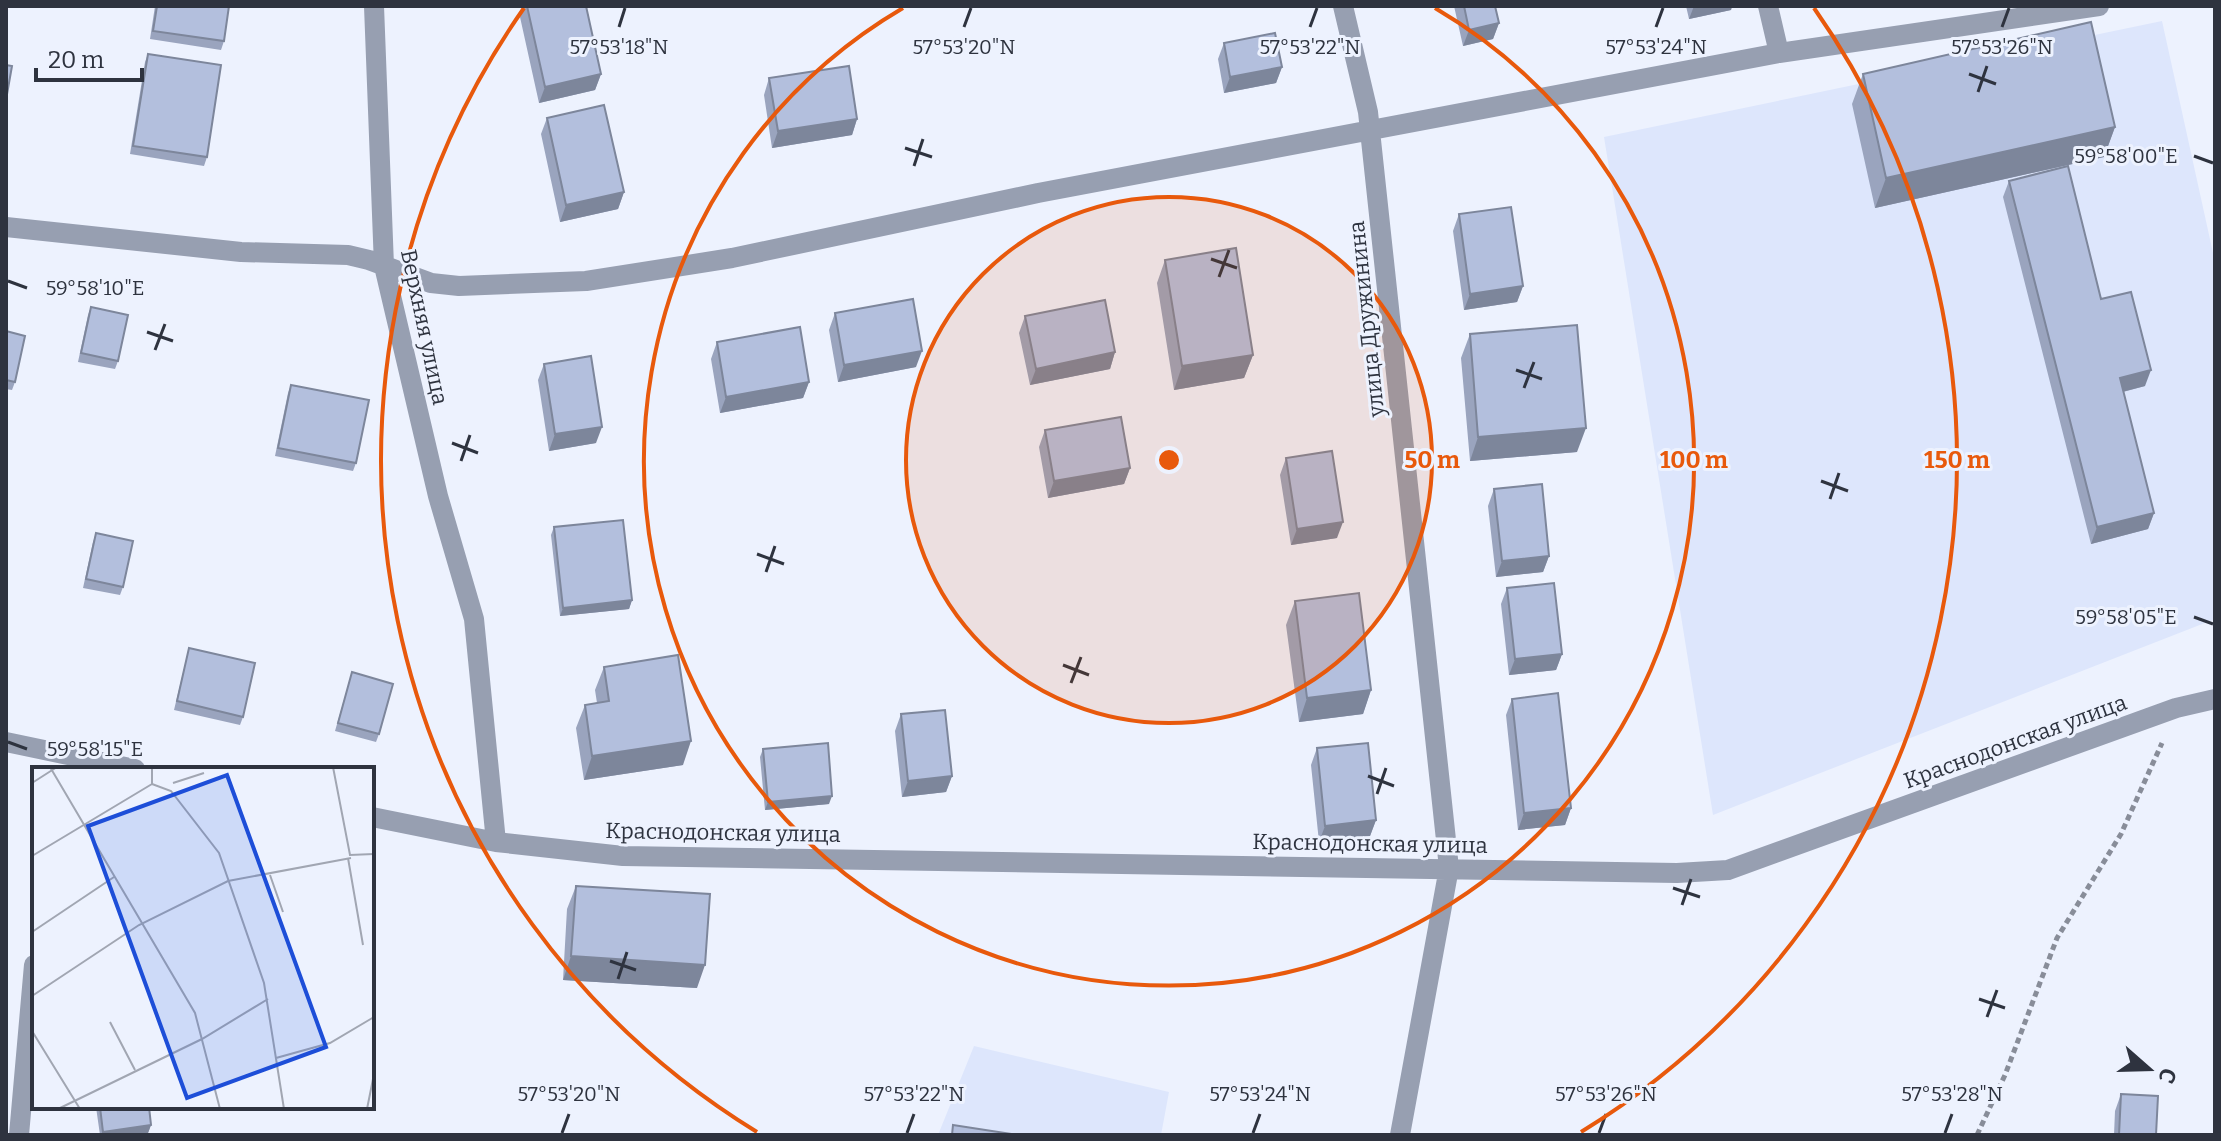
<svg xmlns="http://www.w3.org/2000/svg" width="2221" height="1141" font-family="Bitter,serif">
	<rect width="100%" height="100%" fill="#edf2fe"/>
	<path fill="#dde6fc" d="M2162,21L2215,262V619L1713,815L1604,137Z
		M974,1046L1169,1092L1161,1135H938Z"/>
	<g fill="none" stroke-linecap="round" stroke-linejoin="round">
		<path stroke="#888d99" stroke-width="5" stroke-dasharray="6 4" stroke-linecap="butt" d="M1977,1135L2005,1075L2057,938L2121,834L2162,743"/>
		<path stroke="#979fb1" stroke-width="20" d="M374,6L384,266L438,496L474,619L496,842
			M1343,6L1368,112L1449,868L1400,1135
			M1768,6L1779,53
			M6,227L241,252L348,255L369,260L431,283L459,286L586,281L732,258L1038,193L1779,53L2099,6
			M6,742L135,769
			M372,817L496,842L623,856L1677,873L1728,870L2176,708L2215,699
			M19,1135L34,965"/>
	</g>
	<path fill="#9aa4be" d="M155,6H229L224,41L221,50L150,39Z
		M524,6H586L601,74L595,90L539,103L520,17Z
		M1454,6H1495L1499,23L1493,39L1463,46Z
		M1686,6H1732L1731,10L1689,19Z
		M1224,43L1282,67L1276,83L1224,93L1218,59Z
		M148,54L207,157L204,166L130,154L145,62Z
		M1863,74L2115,127L2104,157L1875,208L1852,104Z
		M769,78L857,119L852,135L772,148L764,95Z
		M547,118L624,192L618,209L560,222L541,134Z
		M2009,181L2101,299L2145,386L2123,392L2154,513L2148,529L2091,544L2003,197Z
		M1459,214L1523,286L1517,302L1464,310L1453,231Z
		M1165,260L1253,355L1244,378L1174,390L1157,283Z
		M91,307L118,361L115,369L78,362L88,315Z
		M835,313L916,367L838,382L829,330Z
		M1025,316L1115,352L1110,369L1030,385L1019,333Z
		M6,331L15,382L12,390L6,389Z
		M1470,334L1577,452L1470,461L1461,358Z
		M717,342L809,382L803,398L720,413L711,359Z
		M544,364L596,443L549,451L538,380Z
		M291,385L356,463L353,471L275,456L288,393Z
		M1045,430L1130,468L1124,484L1048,498L1039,447Z
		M1286,458L1337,538L1291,545L1280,475Z
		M1494,489L1549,556L1543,572L1496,577L1488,506Z
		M554,527L632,600L629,609L560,616L551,535Z
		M96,533L123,587L120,595L83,588L93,542Z
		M1507,588L1562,654L1556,670L1509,675L1501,604Z
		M1295,601L1371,690L1363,714L1299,722L1286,625Z
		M189,648L243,717L240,725L174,710Z
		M604,667L683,765L584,780L576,728L585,705L597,703L595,690Z
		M352,672L379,734L376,742L335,731Z
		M1512,699L1571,808L1565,825L1518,830L1506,715Z
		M901,714L952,776L946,792L902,797L895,731Z
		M1317,748L1376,820L1370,836L1319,842L1311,765Z
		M763,749L829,804L765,810L760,757Z
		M576,886L697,988L563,980L567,909Z
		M2121,1094L2156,1135H2114L2115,1111Z
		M96,1107H149L151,1125L148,1133L136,1135H100Z"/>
	<path fill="#7d869b" d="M1694,6H1732L1731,10L1689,19Z
		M1499,23L1493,39L1463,46L1469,30Z
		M1282,67L1276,83L1224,93L1230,77Z
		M601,74L595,90L539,103L545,87Z
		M857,119L852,135L772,148L778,131Z
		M2115,127L2104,157L1875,208L1886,178Z
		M624,192L618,209L560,222L566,205Z
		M1523,286L1517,302L1464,310L1470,294Z
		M922,351L916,367L838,382L844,365Z
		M1115,352L1110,369L1030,385L1036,369Z
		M1253,355L1244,378L1174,390L1182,366Z
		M2151,370L2145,386L2114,394L2120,378Z
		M809,382L803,398L720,413L726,397Z
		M602,427L596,443L549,451L555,434Z
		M1586,428L1577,452L1470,461L1478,437Z
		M1130,468L1124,484L1048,498L1054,481Z
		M2154,513L2148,529L2091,544L2097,527Z
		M1343,522L1337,538L1291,545L1297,529Z
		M1549,556L1543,572L1496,577L1502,561Z
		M632,600L629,609L560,616L563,608Z
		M1562,654L1556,670L1509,675L1515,659Z
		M1371,690L1363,714L1299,722L1307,698Z
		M691,741L683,765L584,780L592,756Z
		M952,776L946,792L902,797L908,781Z
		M832,796L829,804L765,810L768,802Z
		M1571,808L1565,825L1518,830L1524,813Z
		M1376,820L1370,836L1319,842L1325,826Z
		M571,956L705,965L697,988L563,980Z
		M151,1125L148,1133L136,1135H102L103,1132Z"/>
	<path fill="#b3bfdd" stroke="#7d869b" stroke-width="2" d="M157,6H229L224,41L153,31Z
		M527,6H586L601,74L545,87Z
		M1464,6H1495L1499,23L1469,30Z
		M2091,22L2115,127L1886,178L1863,74Z
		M1275,33L1282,67L1230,77L1224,43Z
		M148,54L221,65L207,157L133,146Z
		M6,65L12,66L6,100Z
		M849,66L857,119L778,131L769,78Z
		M604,105L624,192L566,205L547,118Z
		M2068,166L2101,299L2131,292L2151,370L2120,378L2154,513L2097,527L2009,181Z
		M1511,207L1523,286L1470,294L1459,214Z
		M1236,248L1253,355L1182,366L1165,260Z
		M913,299L922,351L844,365L835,313Z
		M1105,300L1115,352L1036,369L1025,316Z
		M91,307L128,315L118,361L81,353Z
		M1577,325L1586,428L1478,437L1470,334Z
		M800,327L809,382L726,397L717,342Z
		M6,331L25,336L15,382L6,380Z
		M591,356L602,427L555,434L544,364Z
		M291,385L369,400L356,463L278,448Z
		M1121,417L1130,468L1054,481L1045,430Z
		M1332,451L1343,522L1297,529L1286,458Z
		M1542,484L1549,556L1502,561L1494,489Z
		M623,520L632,600L563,608L554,527Z
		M96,533L133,541L123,587L86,579Z
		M1554,583L1562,654L1515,659L1507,588Z
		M1359,593L1371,690L1307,698L1295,601Z
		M189,648L255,663L243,717L177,701Z
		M678,655L691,741L592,756L585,705L609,701L604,667Z
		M352,672L393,684L379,734L338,723Z
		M1558,693L1571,808L1524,813L1512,699Z
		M945,710L952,776L908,781L901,714Z
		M828,743L832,796L768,802L763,749Z
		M1368,743L1376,820L1325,826L1317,748Z
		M576,886L710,894L705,965L571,956Z
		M2121,1094L2158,1096L2156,1135H2119Z
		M100,1107H149L151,1125L103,1132Z
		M953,1125L1018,1135H952Z"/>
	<path fill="none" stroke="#2e333f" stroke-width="3" d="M619,27L625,8M964,27L971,8M1310,27L1317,8M1656,27L1663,8M2002,27L2009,8M1969,74L1996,84M1978,92L1987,66M905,148L932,157M2194,156L2213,163M914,166L923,139M1211,259L1237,268M1219,277L1229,250M8,281L27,288M147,332L173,341M155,350L165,324M1516,370L1542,379M1524,388L1534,362M452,443L478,453M461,461L470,435M1821,481L1848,491M1830,499L1839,473M757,554L784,564M766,572L775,546M2194,617L2213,624M1063,665L1089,675M1071,683L1081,657M8,742L27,749M1368,776L1394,786M1377,794L1386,768M1673,888L1700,897M1682,905L1691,879M610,961L636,970M618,979L627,952M1979,999L2005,1008M1987,1017L1997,990M562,1133L569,1114M907,1133L914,1114M1253,1133L1260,1114M1599,1133L1606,1114M1945,1133L1952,1114"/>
	<circle cx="1169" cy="460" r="263" fill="#e8590c" fill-opacity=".12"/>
	<g fill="none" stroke="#e8590c" stroke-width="4">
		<circle cx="1169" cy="460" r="263"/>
		<path d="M1435 8A525 525 0 1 1 903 8"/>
		<path d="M757 1132A788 788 0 0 1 524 8M1814 8A788 788 0 0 1 1581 1132"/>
	</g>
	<g text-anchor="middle" stroke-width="6" stroke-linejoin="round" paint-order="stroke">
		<g font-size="22" fill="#2e333f" stroke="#edf2fe">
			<text transform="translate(1366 319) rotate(-96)" y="8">улица Дружинина</text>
			<text transform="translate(425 327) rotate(78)" y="8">Верхняя улица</text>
			<text transform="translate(2015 741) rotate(-20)" y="8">Краснодонская улица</text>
			<text transform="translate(723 832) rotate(1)" y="8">Краснодонская улица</text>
			<text transform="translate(1370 843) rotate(1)" y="8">Краснодонская улица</text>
		</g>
	</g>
	<g transform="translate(32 767)">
		<rect width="342" height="342" fill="#edf2fe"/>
		<path fill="none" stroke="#a1a6b2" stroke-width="2" d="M18,0L163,246L188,342M120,0V17L139,24L187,86L232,216L252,342M301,0L318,88L342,87M0,16L25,0M141,16L172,6M0,89L120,17M316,91L331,178M238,108L251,145M0,165L82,110M0,229L107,158L196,114L319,91M78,255L103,303M0,264L48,342M244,291L298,276L342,250M26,342L170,272L236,232M335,342L342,307"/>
		<path fill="#1d4ed8" fill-opacity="0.15" stroke="#1d4ed8" stroke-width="4" d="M195,8L294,280L155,331L56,59Z"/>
		<rect width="342" height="342" fill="none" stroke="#2e333f" stroke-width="4"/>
	</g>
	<g font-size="20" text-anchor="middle" fill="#2e333f" stroke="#edf2fe" stroke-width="6" stroke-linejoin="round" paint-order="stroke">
		<text x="964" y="54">57°53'20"N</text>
		<text x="1310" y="54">57°53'22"N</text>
		<text x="1656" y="54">57°53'24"N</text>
		<text x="619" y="54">57°53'18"N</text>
		<text x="2002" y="54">57°53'26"N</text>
		<text x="2126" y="163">59°58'00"E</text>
		<text x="95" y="295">59°58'10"E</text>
		<text x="2126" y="624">59°58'05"E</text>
		<text x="95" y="756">59°58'15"E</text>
		<text x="569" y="1101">57°53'20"N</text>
		<text x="914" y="1101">57°53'22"N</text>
		<text x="1260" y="1101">57°53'24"N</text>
		<text x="1606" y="1101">57°53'26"N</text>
		<text x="1952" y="1101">57°53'28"N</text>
	</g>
	<circle cx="1169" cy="460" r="12" fill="#e8590c" stroke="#edf2fe" stroke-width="4"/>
	<g font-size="24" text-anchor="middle" font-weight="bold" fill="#e8590c" stroke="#edf2fe" stroke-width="6" stroke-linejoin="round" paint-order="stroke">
		<text x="1432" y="468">50 m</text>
		<text x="1694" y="468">100 m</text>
		<text x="1957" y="468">150 m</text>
	</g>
	<rect width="2221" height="1141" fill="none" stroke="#2e333f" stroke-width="16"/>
	<g transform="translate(2149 1069) rotate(110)" stroke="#edf2fe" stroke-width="6" paint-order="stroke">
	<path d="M0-6L14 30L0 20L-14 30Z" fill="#2e333f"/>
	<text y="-12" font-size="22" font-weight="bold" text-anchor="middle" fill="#2e333f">С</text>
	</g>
	<path d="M36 68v12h106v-12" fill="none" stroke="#2e333f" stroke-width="4"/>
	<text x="48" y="68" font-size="24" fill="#2e333f" stroke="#edf2fe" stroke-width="6" paint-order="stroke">20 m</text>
</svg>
